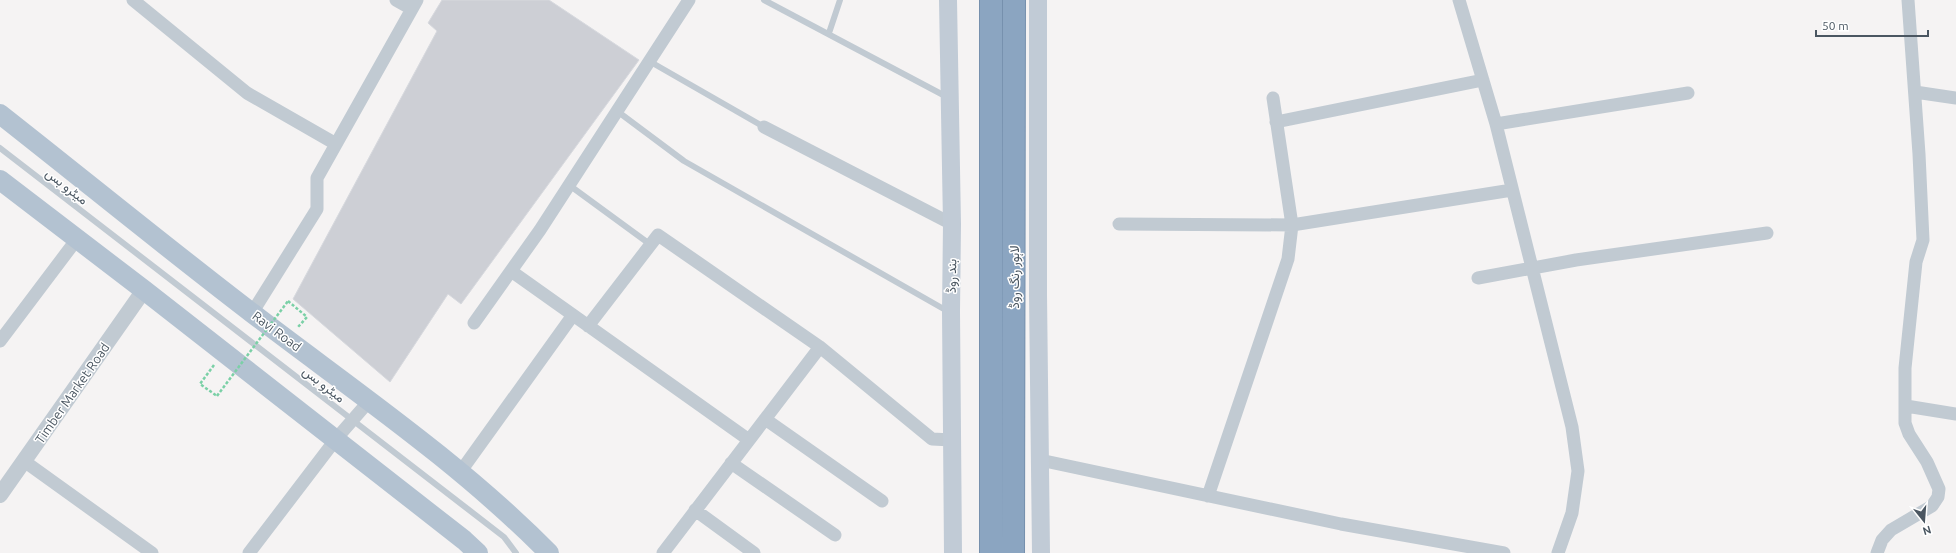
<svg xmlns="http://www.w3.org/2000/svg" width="1956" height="553" font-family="Ubuntu,Vazirmatn,sans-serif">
	<rect width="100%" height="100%" fill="#f5f3f3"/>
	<path fill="#cdcfd5" stroke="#d7d9de" d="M442,0H549L639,60L461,304L448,294L390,382L293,299L437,31L428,23Z"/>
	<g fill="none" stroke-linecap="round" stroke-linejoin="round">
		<g stroke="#7690ad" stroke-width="24">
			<path id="motorway" d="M991,553V0
				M1013,553L1014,0"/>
		</g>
		<path stroke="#7ad0a6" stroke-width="2.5" stroke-dasharray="3 2" stroke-linecap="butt" d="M288,301L307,317L298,327
			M214,365L200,384L217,396"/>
		<path stroke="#c1cad2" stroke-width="6" d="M764,0L947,97
			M829,33L840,0
			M649,61L764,127
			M617,111L684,161L949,312
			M0,148L504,537L516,553
			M569,185L651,245"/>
		<path stroke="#c1cad2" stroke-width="13" d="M133,0L247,93L336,144
			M396,0L412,9
			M1459,0L1496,124L1572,427L1578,471L1572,513L1558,553
			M1915,92L1956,98
			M1276,122L1483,80
			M1496,124L1688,93
			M764,127L952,224
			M1119,224L1292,225L1512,190
			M511,271L749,440
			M1478,278L1576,260L1767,233
			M252,313L317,209V178L417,0
			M474,323L540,230L689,0
			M588,326L658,235L820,347L932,439L952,440
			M0,341L77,239
			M1906,406L1956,414
			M765,419L882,501
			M1040,460L1341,524L1504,553
			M24,461L152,553
			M731,463L835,535
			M461,471L573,315
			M1208,496L1288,259L1292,225L1273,98
			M695,510L754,553
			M249,553L336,439L370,400
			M663,553L820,347
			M1877,553L1882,540L1891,530L1932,506L1938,497L1939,489L1927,462L1909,434L1905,423V368L1916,262L1923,240L1919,154L1908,0"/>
		<path stroke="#c1cad2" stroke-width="16" d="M0,495L144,290"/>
		<path stroke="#c1cbd6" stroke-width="18" d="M948,0L952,224L951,312L953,553
			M1038,0V295L1041,553"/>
		<path stroke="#b3c2d1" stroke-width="20" d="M0,114C84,180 167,248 252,313C354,391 459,462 549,553
			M0,180L144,290L464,540L478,553"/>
		<use href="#motorway" stroke="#8ba5c1" stroke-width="22"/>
		<path stroke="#7ad0a6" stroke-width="2.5" stroke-dasharray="3 2" stroke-linecap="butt" d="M217,396L288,301"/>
	</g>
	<g text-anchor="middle" stroke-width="3" stroke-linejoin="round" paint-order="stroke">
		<g font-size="13" fill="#4a5661" stroke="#fff">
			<text transform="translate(67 186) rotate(38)" y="5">میٹرو بس</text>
			<text transform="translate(951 276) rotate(-89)" y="5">بند روڈ</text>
			<text transform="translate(1014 277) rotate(-90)" y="5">لاہور رنگ روڈ</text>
			<text transform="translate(277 331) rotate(37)" y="5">Ravi Road</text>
			<text transform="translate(324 384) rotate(38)" y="5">میٹرو بس</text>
			<text transform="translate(72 393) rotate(-55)" y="5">Timber Market Road</text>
		</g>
	</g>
	<g transform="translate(1924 521) rotate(163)" stroke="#ffffff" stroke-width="3" paint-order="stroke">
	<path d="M0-3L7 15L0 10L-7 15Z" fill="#4a5661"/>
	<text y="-6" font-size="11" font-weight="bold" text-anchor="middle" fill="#4a5661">N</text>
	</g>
	<path d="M1816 30v6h112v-6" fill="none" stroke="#4a5661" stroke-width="2"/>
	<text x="1822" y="30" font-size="12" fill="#4a5661" stroke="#ffffff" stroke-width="3" paint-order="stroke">50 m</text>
</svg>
